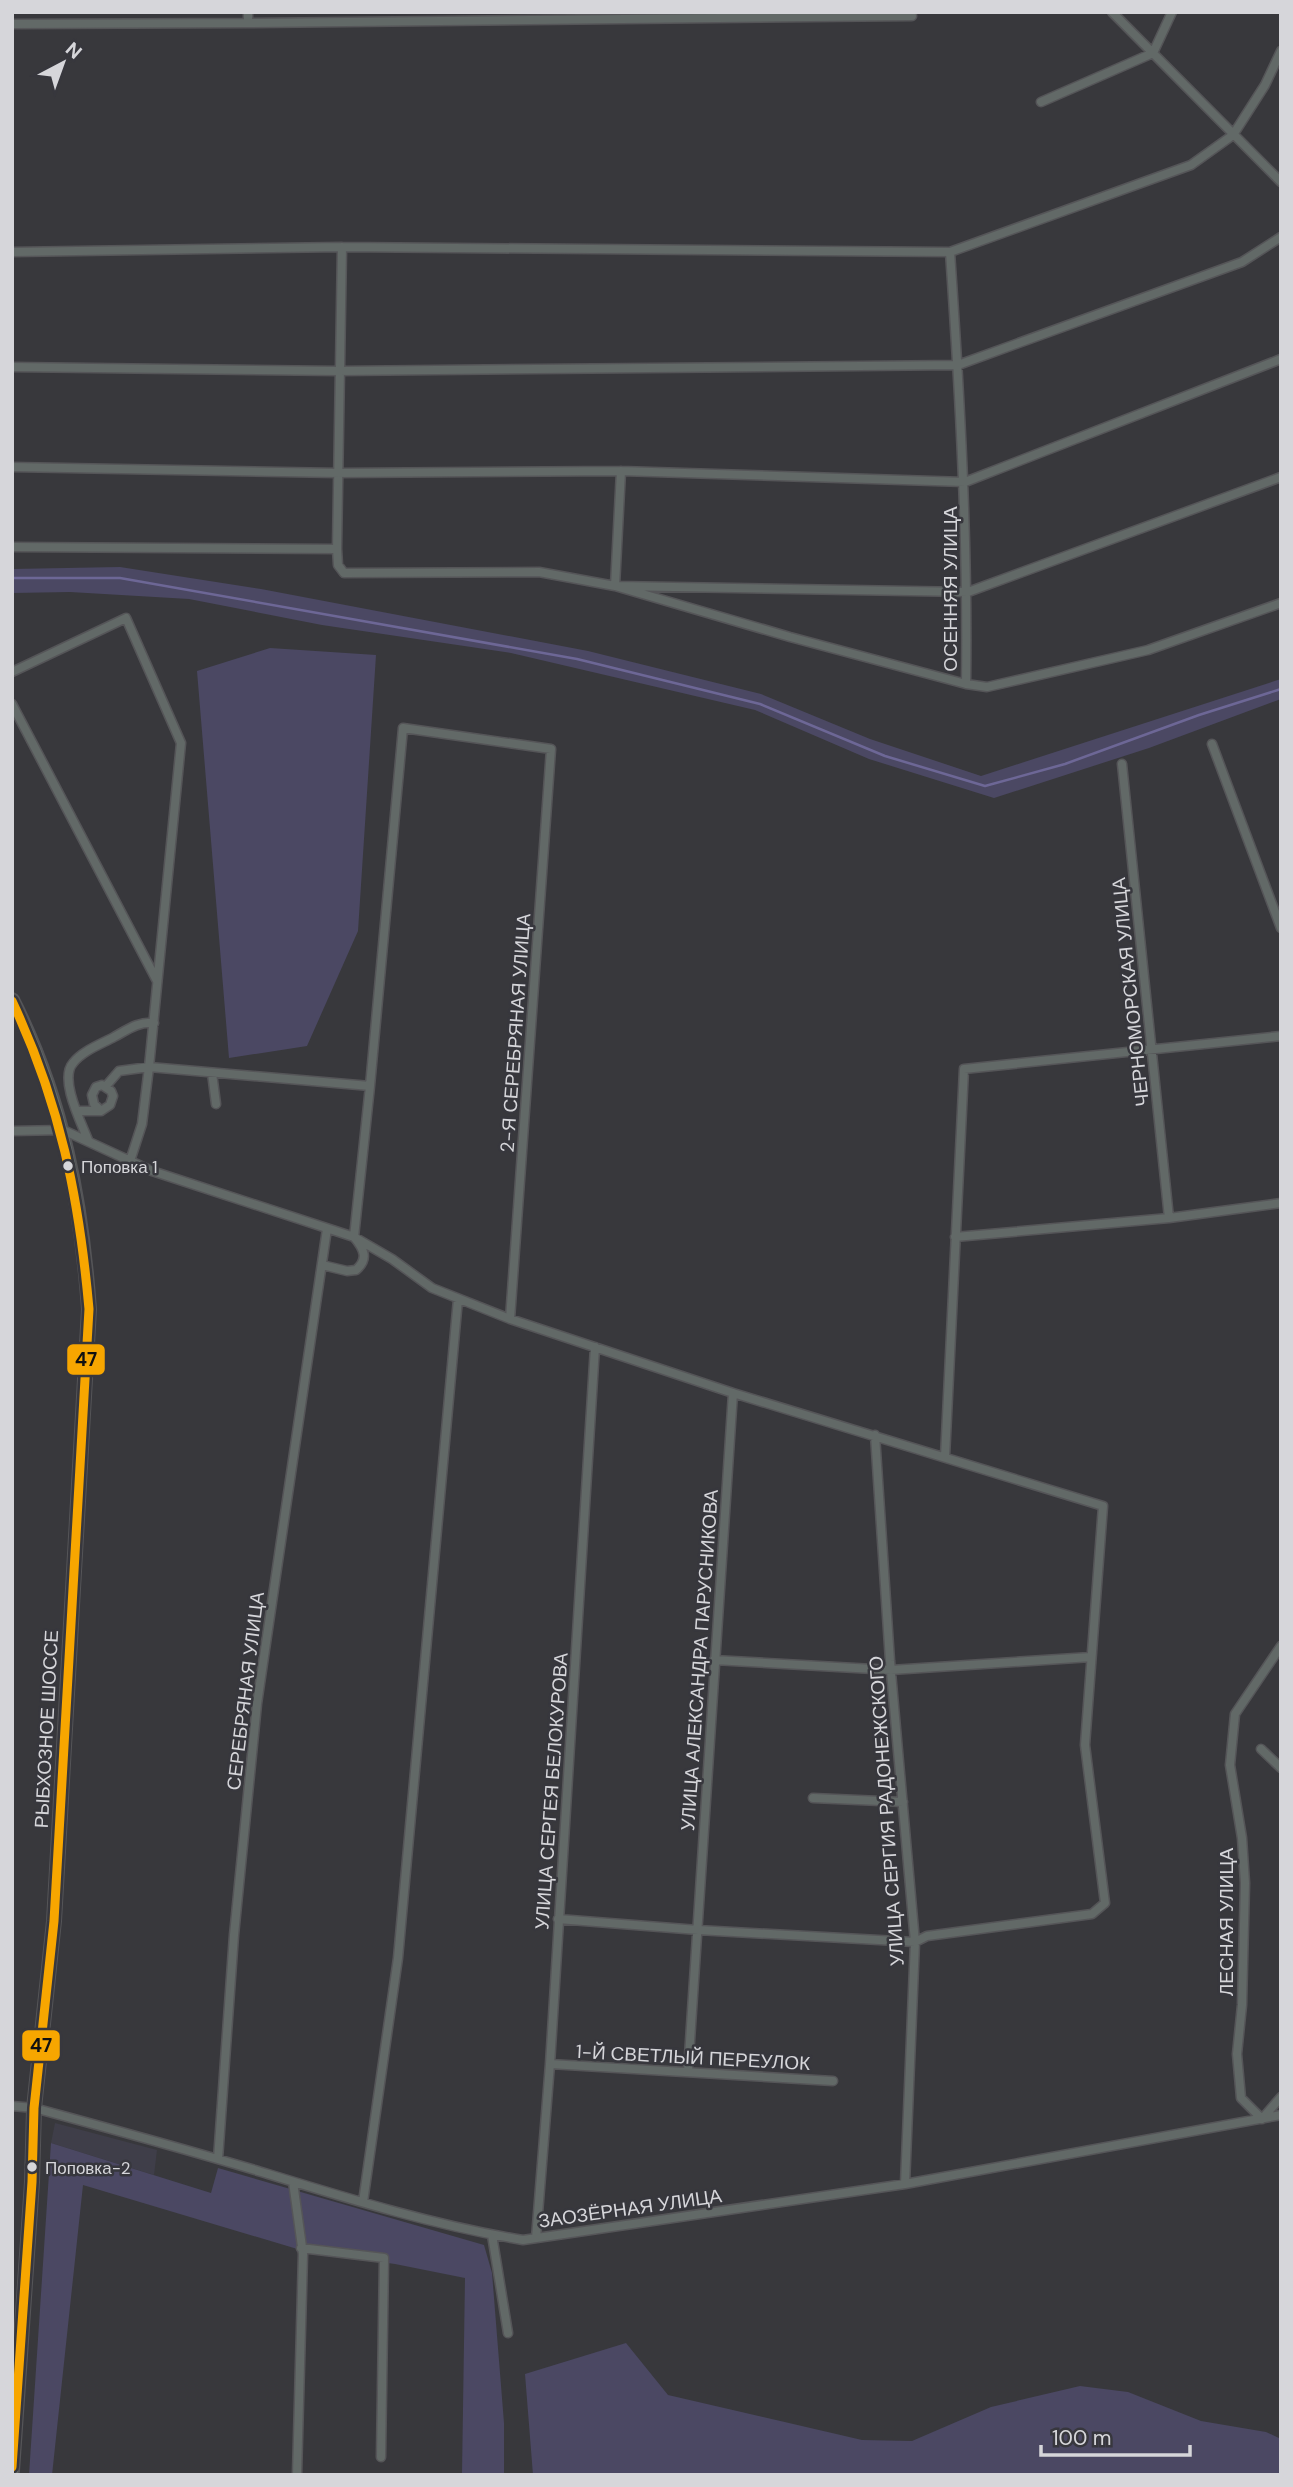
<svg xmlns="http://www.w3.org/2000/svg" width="1293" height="2487" font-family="'DM Sans',sans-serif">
	<rect width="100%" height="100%" fill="#38383c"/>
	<path fill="#3f3e49" d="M55,2123L157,2150L154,2175L51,2143Z"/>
	<path fill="#4b4863" d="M120,567L261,589L588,651L761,694L870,739L981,776L1281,679V699L1149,748L994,798L869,759L755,710L511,653L322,625L189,599L70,592L12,593V569Z
		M270,648L376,655L358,931L307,1046L229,1058L197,671Z
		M51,2143L211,2193L218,2168L484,2245L492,2273L504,2423V2475L462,2474L465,2278L395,2264L304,2251L83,2185L52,2475H29Z
		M626,2343L668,2395L862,2440L912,2441L991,2407L1080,2386L1128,2392L1201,2421L1266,2432L1281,2439V2475H533L525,2374Z"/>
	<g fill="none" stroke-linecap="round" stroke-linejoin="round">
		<path stroke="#6d6796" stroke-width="2.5" d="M12,578H120L577,659L760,704L885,756L985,786L1065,764L1199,715L1281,689"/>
		<g stroke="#555558" stroke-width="11">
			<path id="street" d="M248,12V23L912,16L909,12
				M1112,12L1281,182
				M12,24L248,23
				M1041,102L1153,53L1172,12
				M342,247L337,549L338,565L344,573L539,572L615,586L968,592L1281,477
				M12,252L342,247L950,252L1191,165L1233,135L1265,85L1281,51
				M950,252C960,397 968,539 966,684L987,687L1148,650L1281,603
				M12,367L339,371L958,365L1242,262L1281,237
				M12,467L338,473L621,471L965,482L1281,359
				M621,471L615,586L790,637L966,684
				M12,547L337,549
				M12,672L126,618L181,743L149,1067L142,1124L130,1161
				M12,704L157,981
				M1212,744L1281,928
				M1122,764L1169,1218
				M212,1073L216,1104
				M106,1086L119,1071L149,1067L370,1086
				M78,1111H101L110,1105L113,1096L111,1091L102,1085L96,1087L92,1095L94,1104L101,1111
				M12,1131L63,1130L152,1171L354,1237L392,1259L432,1288L510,1319L733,1393L1103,1506L1085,1745L1105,1903L1092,1914L927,1936L915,1942L698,1930L558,1919
				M88,1140C81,1122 59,1079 73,1063C82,1051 101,1044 114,1037C127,1030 139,1021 154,1023
				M955,1237L1169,1218L1281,1203
				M322,1265L347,1271L356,1270C369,1259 364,1249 354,1237L370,1086L403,728L551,749L510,1319
				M875,1435L890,1661L915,1942L905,2184
				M945,1457L964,1069L1281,1036
				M714,1660L891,1670L1091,1657
				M1261,1749L1281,1768
				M813,1798L903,1802
				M550,2064L833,2081
				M688,2071L733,1393
				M12,2106L34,2108C108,2128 181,2148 255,2170C343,2197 432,2225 523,2240L905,2184L1281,2115
				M1262,2119L1241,2098L1237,2054L1242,2005L1245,1883L1242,1838L1230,1765L1235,1714L1281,1646
				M1262,2119L1281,2097
				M218,2159L234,1935L257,1704L327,1229
				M293,2182L303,2254L297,2475
				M363,2202L398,1958L458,1299
				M492,2235L508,2333
				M536,2238L550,2064L595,1347
				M301,2248L384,2258L381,2457"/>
		</g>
		<g stroke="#555558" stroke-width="16">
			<path id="secondary" d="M12,1000C62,1098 81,1200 89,1309L54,1921L34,2108L32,2182L12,2471"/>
		</g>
		<use href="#street" stroke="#626967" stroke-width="8"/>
		<use href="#secondary" stroke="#636d6a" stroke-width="12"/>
		<g stroke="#37373d" stroke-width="14">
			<path id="bus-1" d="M12,1001C60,1103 79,1197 89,1309L54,1921L34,2108L32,2182L12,2467"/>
		</g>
		<use href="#bus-1" stroke="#f7a600" stroke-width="9"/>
	</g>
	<g fill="#d6d6da" stroke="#37373d" stroke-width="2.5">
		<circle cx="68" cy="1166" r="6"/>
		<circle cx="32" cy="2167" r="6"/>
	</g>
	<g text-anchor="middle" stroke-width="5" stroke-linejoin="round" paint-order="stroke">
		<g font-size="17" fill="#d6d6da" stroke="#37373d" text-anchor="start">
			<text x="81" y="1173">Поповка 1</text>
			<text x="45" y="2174">Поповка-2</text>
		</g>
		<g font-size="19" fill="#d6d6da" stroke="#37373d">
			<text transform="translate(950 589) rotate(-90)" y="7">ОСЕННЯЯ УЛИЦА</text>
			<text transform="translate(1130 992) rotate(-96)" y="7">ЧЕРНОМОРСКАЯ УЛИЦА</text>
			<text transform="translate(515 1033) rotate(-86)" y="7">2-Я СЕРЕБРЯНАЯ УЛИЦА</text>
			<text transform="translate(699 1660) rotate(-86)" y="7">УЛИЦА АЛЕКСАНДРА ПАРУСНИКОВА</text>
			<text transform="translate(245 1691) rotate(-83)" y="7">СЕРЕБРЯНАЯ УЛИЦА</text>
			<text transform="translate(46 1729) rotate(-87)" y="7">РЫБХОЗНОЕ ШОССЕ</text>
			<text transform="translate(551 1791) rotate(-86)" y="7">УЛИЦА СЕРГЕЯ БЕЛОКУРОВА</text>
			<text transform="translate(886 1811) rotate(-94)" y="7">УЛИЦА СЕРГИЯ РАДОНЕЖСКОГО</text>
			<text transform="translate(1226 1922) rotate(-90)" y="7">ЛЕСНАЯ УЛИЦА</text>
			<text transform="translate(693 2057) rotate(3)" y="7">1-Й СВЕТЛЫЙ ПЕРЕУЛОК</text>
			<text transform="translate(630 2208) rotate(-8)" y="7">ЗАОЗЁРНАЯ УЛИЦА</text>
		</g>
	</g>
	<g stroke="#37373d" stroke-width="2.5">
		<rect x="66" y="1343" width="40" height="33" rx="7" fill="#f7a600"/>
		<rect x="21" y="2029" width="40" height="33" rx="7" fill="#f7a600"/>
	</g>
	<g font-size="19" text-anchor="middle" font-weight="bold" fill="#111">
		<text x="86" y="1366">47</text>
		<text x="41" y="2052">47</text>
	</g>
	<rect width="1293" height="2487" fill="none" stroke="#d6d6da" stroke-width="28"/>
	<g transform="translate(63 63) rotate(41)" stroke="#37373d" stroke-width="5" paint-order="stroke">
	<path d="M0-5L12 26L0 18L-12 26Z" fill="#d6d6da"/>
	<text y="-10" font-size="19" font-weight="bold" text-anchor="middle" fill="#d6d6da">N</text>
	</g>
	<path d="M1041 2445v10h149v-10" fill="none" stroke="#d6d6da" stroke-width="3.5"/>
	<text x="1052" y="2445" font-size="21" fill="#d6d6da" stroke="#37373d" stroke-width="5" paint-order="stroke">100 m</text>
</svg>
